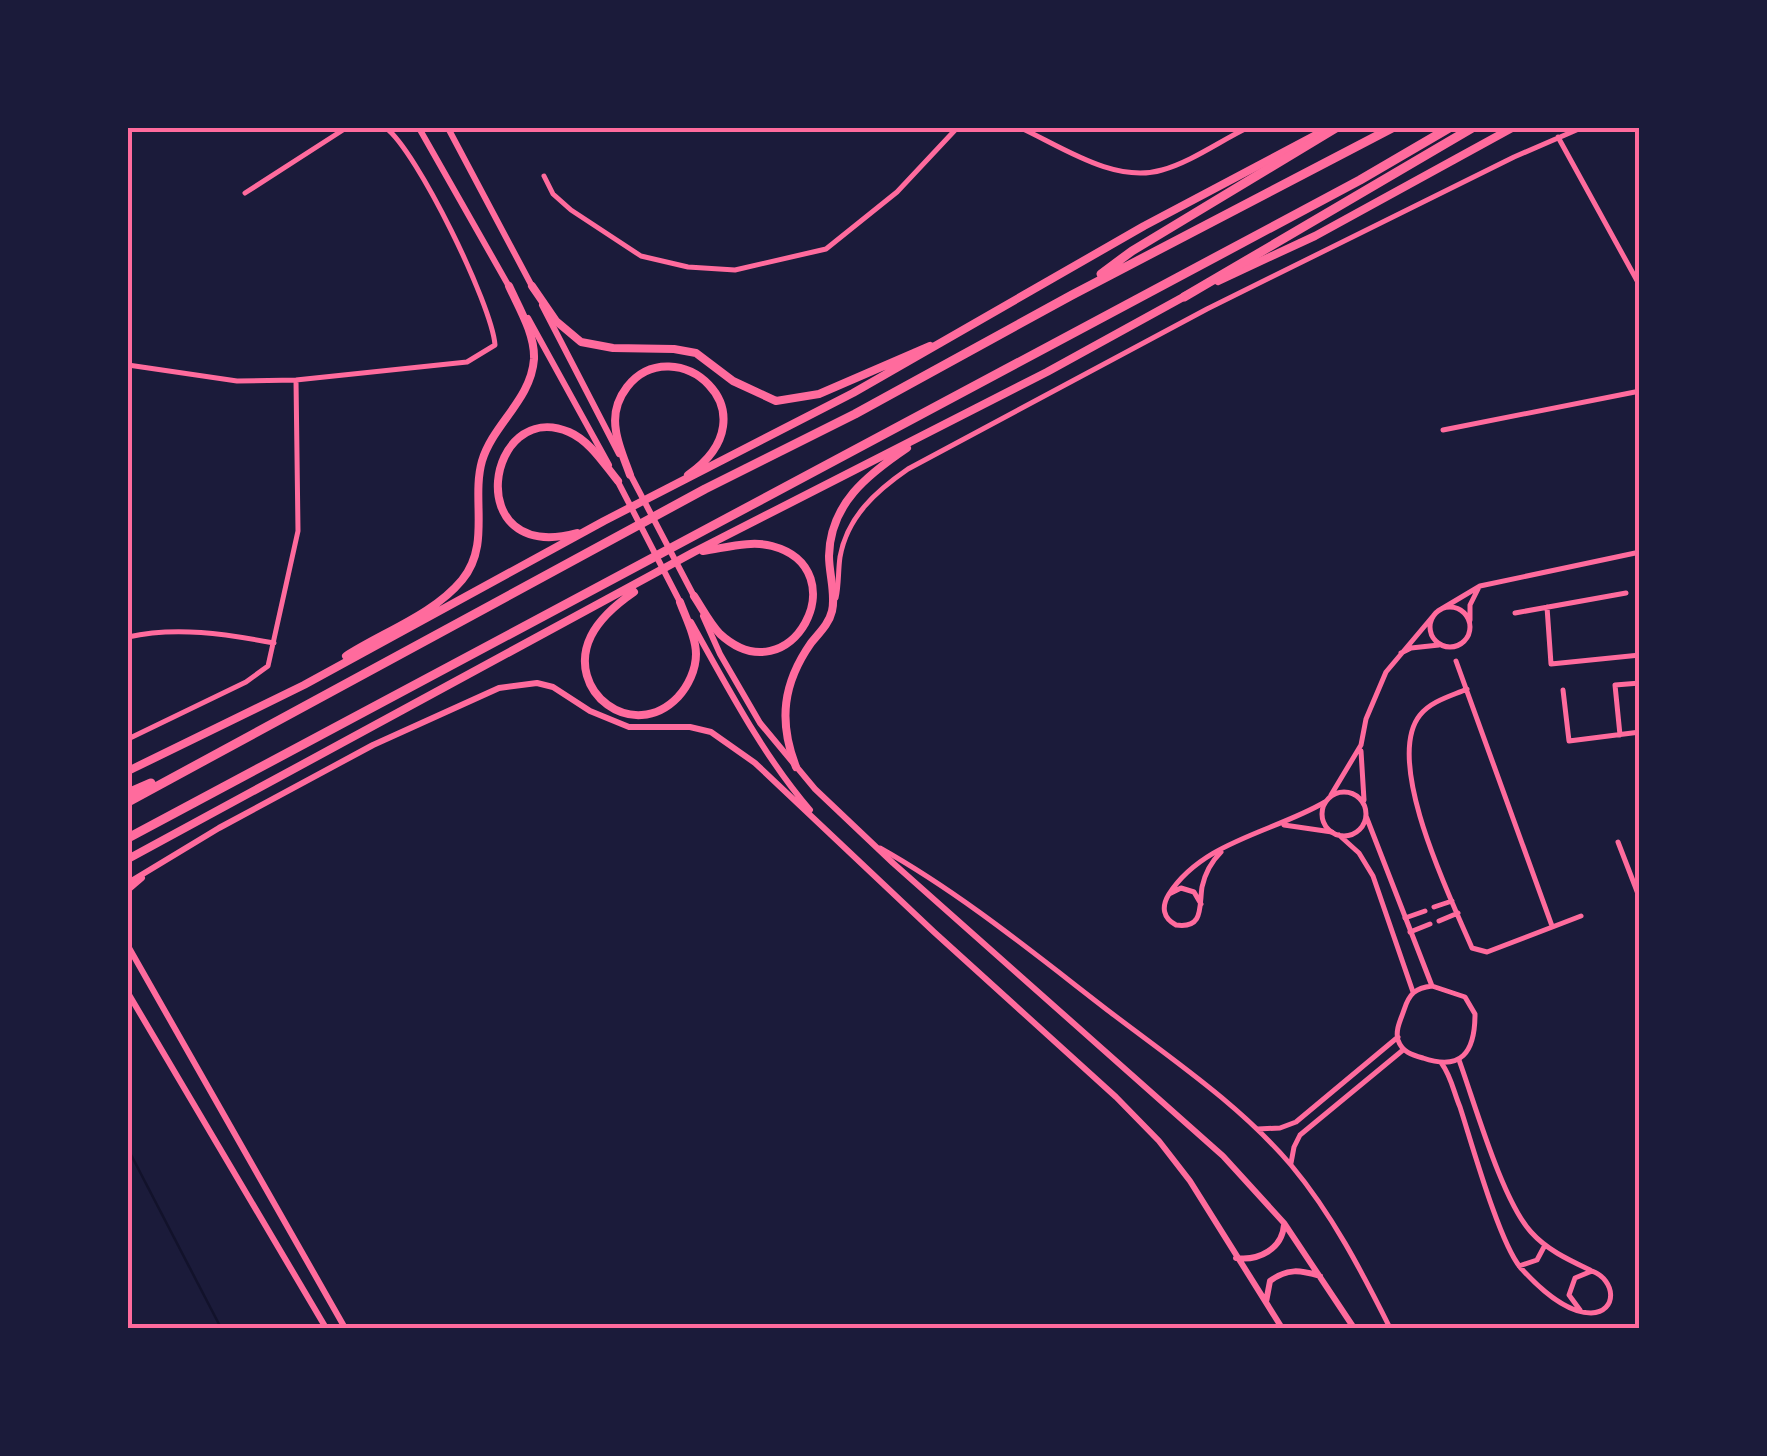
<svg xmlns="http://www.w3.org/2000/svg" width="1767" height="1456" font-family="Figtree,sans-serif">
	<rect width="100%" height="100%" fill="#1b1b3a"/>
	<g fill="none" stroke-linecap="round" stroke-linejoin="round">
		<path stroke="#12122b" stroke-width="2.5" d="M128,1149L221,1328"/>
		<path stroke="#ff6b9d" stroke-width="5" d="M1021,128C1062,147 1115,184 1162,170C1191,162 1220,141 1247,128
			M1558,137L1640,286
			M544,176L553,194L571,210L641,256L688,267L735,270L826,249L897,192L957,128
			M245,193L346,128
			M128,365L237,381L296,380L467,362L495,345C492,305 417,151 386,128
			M1443,430L1640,391
			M836,598C839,585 838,571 840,557C847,517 876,491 908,469L1207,309L1514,157L1581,128
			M1547,607L1551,664L1640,655
			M1515,613L1626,593
			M128,637C176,626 226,634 274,643
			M1456,661L1552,926
			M1467,689C1451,696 1431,701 1420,715C1383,761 1451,899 1472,948L1487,952L1581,916
			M1563,690L1569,741L1640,732
			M1620,735L1615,685L1640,683
			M128,739L246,682L268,666L298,531L296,380
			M1284,825L1332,832
			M1618,842L1640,899
			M1169,894C1203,841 1274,832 1325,802
			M1201,904L1194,892L1181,888L1169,894C1161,907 1163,918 1176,925C1204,929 1199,907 1202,887C1205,873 1211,862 1221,852
			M1434,907L1452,901
			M1405,918L1425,911
			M1439,921L1458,913
			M1410,932L1430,924
			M1459,1060C1475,1104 1502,1200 1531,1232C1547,1250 1569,1260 1590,1270
			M1442,1064C1451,1076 1454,1093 1460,1107C1472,1144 1499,1241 1520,1267C1536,1285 1565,1313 1591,1313C1618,1312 1616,1280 1592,1271L1575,1278L1569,1295L1580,1310
			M1519,1266L1537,1260L1545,1245"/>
		<path stroke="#ff6b9d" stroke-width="5" d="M1430 627a20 20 0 1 1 40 0a20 20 0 1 1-40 0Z
			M1438,611L1480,586L1640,552
			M1470,620V605L1478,589
			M1401,653L1411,648L1439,645
			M1361,751L1364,800
			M1322 814a22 22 0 1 1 44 0a22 22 0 1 1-44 0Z
			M1331,795L1361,745L1366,719L1386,672L1434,615
			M1366,816L1432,986
			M1339,835L1359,853L1373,876L1413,992
			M880,848C962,894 1036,955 1110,1012C1173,1060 1240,1105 1291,1165C1332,1214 1362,1272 1390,1328
			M1432,986L1465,997L1475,1014C1475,1053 1461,1071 1423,1058C1412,1055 1402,1052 1398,1040C1395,1030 1401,1019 1404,1010C1409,994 1415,988 1432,986Z
			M1258,1129L1280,1128L1296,1122L1398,1037
			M1291,1163L1294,1147L1300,1135L1403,1050"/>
		<path stroke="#ff6b9d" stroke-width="6" d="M419,128L511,290
			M448,128L534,290
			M542,305L619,454
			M528,318L609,465
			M630,474L696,600
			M617,480L680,602
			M703,616L720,654L760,723L815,789L893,863L1223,1156L1284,1223L1354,1328
			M691,622C727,686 762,754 810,810
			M128,883L219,828L373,745L499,688L537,683L553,687L590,711L629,727H690L711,732L755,763L934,932L1116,1097L1159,1141L1190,1181L1282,1328
			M128,890L142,878
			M128,946L345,1328
			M128,993L326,1328
			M1236,1258C1259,1261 1282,1249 1284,1225
			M1266,1302L1270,1281C1288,1268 1300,1270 1320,1276"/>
		<path stroke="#ff6b9d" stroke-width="8" d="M1218,281L1315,236L1512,128
			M532,286L556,321L581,342L613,348L674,349L696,353L733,381L776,401L819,394L930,346
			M630,475C625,461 618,445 616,431C613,414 617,400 627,387C674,327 778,412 688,475
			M577,533C459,565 487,397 569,432C590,441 604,464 618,481
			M634,592C618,603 600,618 591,636C564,691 633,744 678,697C688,686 696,670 696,654C696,638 686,618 680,602
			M694,596C702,608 710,624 720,634C791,699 859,569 772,546C751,540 725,548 703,551
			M346,656C383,632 433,615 462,580C491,545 471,500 482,461C493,424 531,400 534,359C535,334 519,308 509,286
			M796,767C778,721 783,683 811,643C819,633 829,624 832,611C836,594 829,574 829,556C830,504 867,475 907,448
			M128,771L304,685L604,521L853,393L1144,226L1329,128
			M128,859L694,552L1047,372L1187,295"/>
		<path stroke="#ff6b9d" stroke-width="9" d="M1101,274L1132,251L1336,128
			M1184,297L1472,128
			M128,793L151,783
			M128,802L705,489L855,414L1072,295L1392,128
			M128,838L1360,180L1449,128"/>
	</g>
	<rect width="1767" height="1456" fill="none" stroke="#1b1b3a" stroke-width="260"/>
	<rect x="130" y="130" width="1507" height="1196" fill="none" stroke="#ff6b9d" stroke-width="4"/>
</svg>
